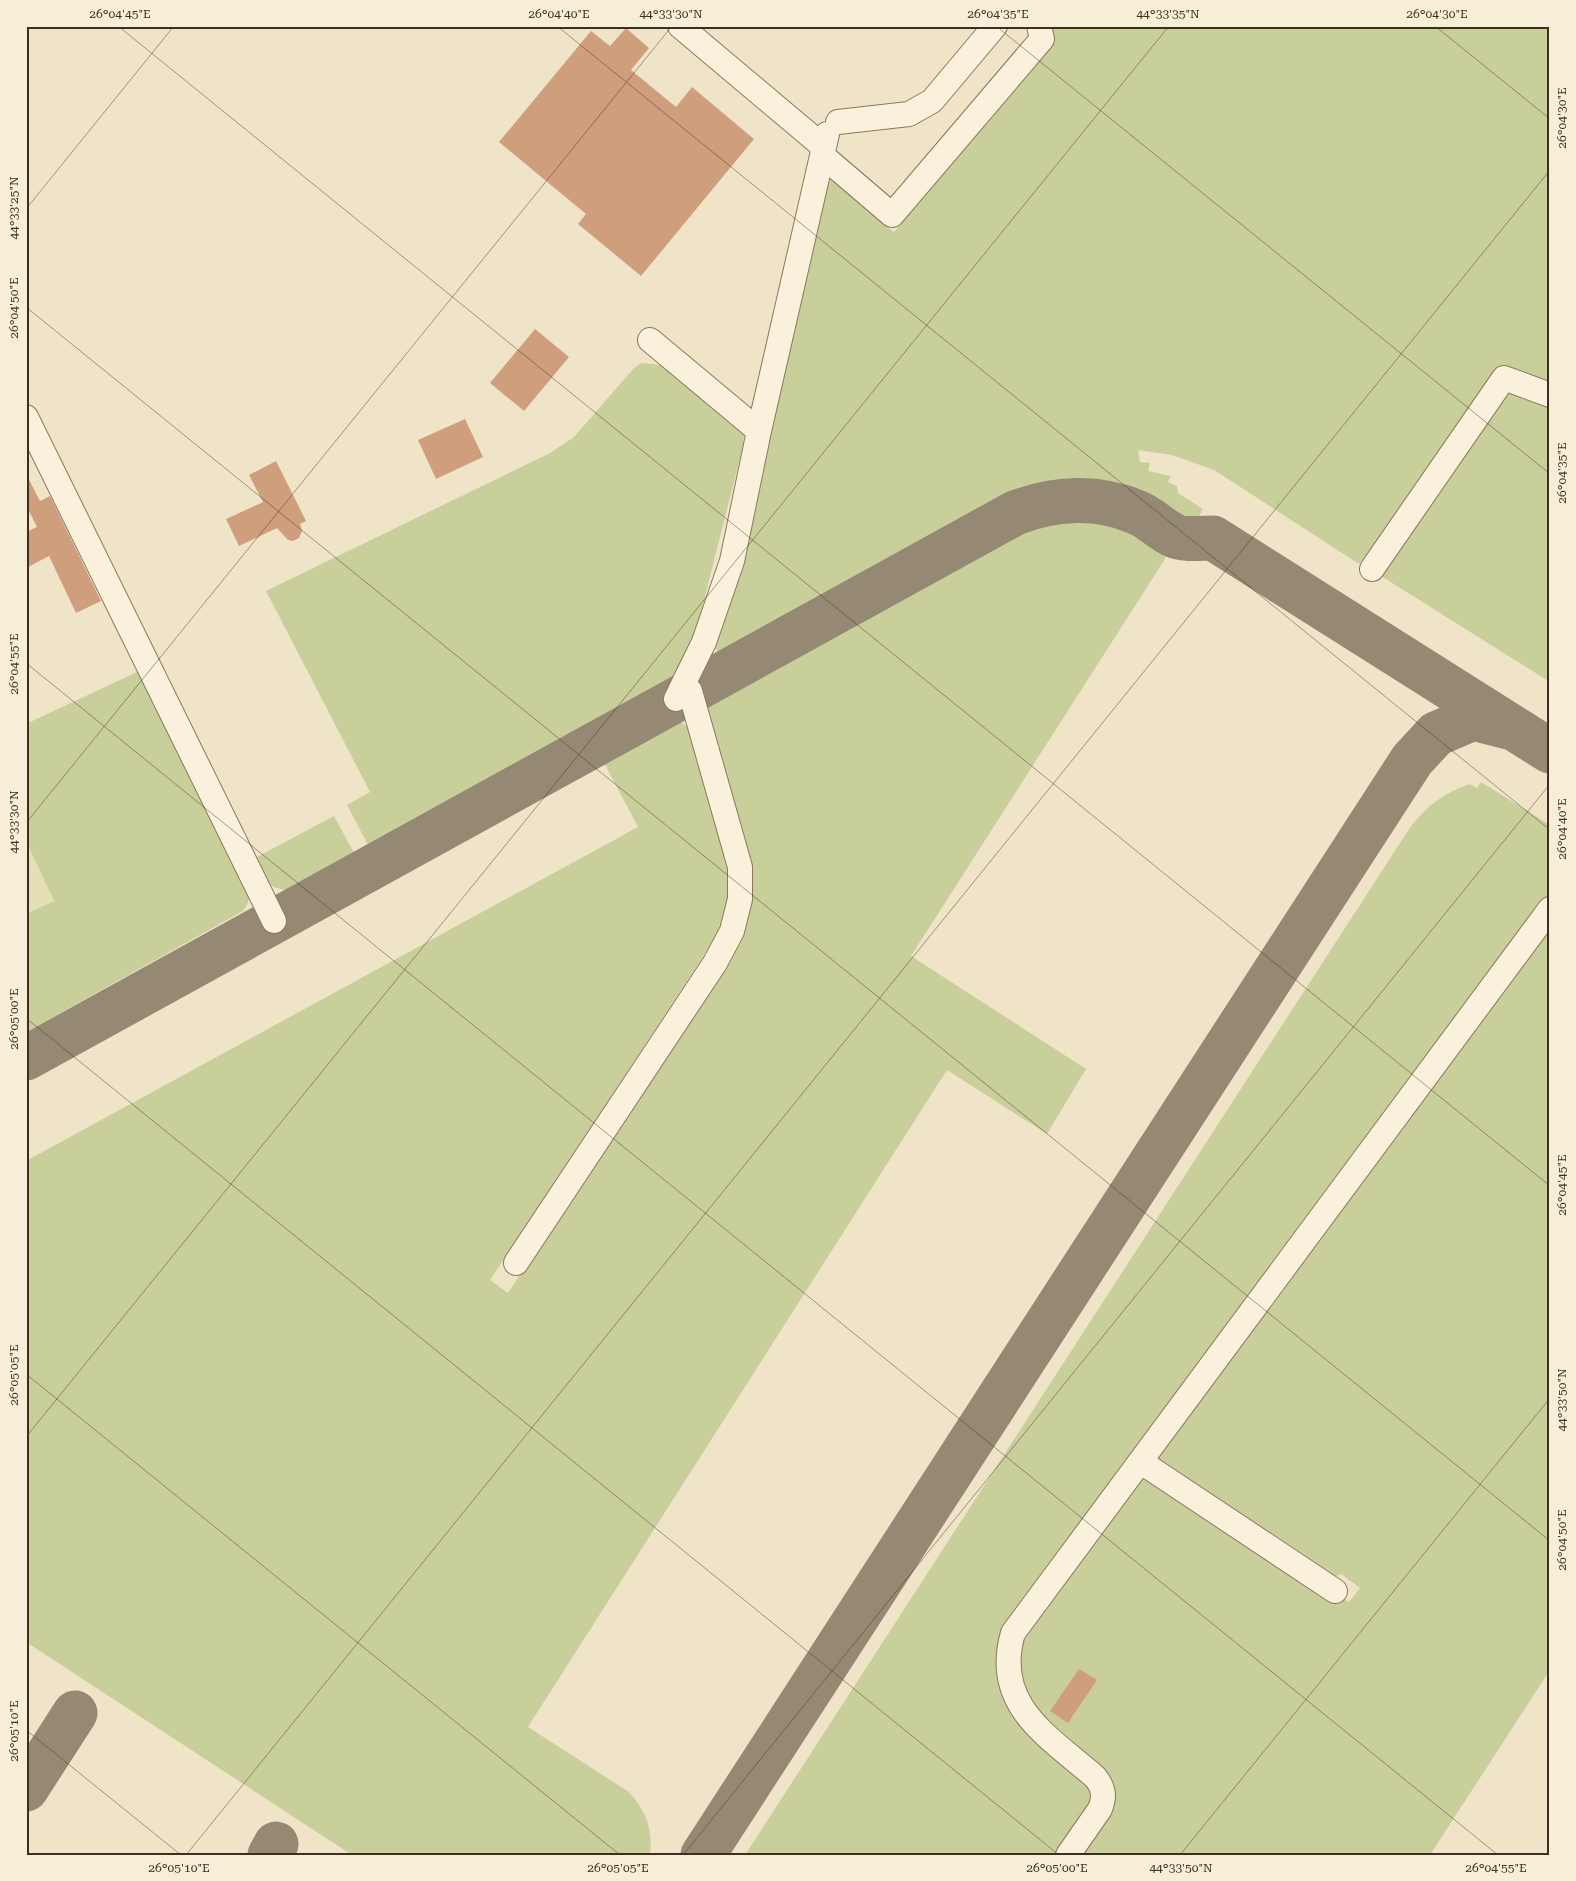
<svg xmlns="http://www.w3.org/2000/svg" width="1576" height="1881" font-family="'Roboto Serif',serif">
	<rect width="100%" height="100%" fill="#f0e4c8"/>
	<path fill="#e6deb5" d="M26,841L54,901L26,914Z"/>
	<path fill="#c9cf9b" d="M1047,26H1550V682L1381,576L1398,511L1359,564L1214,470L1172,455L1138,450L1140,462L1150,463L1148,471L1171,476L1168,482L1177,486L1178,493L1203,509C1199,516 1194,528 1186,528C1172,529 1156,514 1145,508C1103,486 1056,491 1014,505L836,603L830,594L722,654L718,652L713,645L828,178L894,232L1051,47Z
		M641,363L662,365L736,424L744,435L743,446L697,628L682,663L671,679L368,845L347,805L370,792L266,591L550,453L574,437L634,368Z
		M1065,509C1095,509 1138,511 1158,537C1160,540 1163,543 1164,547C1165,551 1165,555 1165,559L911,956L1086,1069L1047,1134L947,1070L528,1727L629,1792C646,1811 653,1829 650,1855H352L26,1642V1161L638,827L603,761L678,719L693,732L733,868L727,920L490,1280L508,1293L736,942L747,919L707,718L706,703L848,625L844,616L1016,522L1036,514Z
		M139,671L249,896L248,903L243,911L26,1032V914L54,901L26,841V724Z
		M1481,782L1550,825V902L1001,1667L1098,1797L1061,1855H745L1411,826C1428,805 1445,792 1470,784L1477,788Z
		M334,816L354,853L287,890C265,888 263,876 253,859Z
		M1550,920V1670L1430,1855H1075L1108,1805L1035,1718L1012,1654L1144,1476L1349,1602L1360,1588L1341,1574L1335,1577L1157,1460L1158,1453Z"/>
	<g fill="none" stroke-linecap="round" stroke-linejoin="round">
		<path stroke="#968974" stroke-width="45" d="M26,1058L1015,513C1054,498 1097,495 1136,512C1150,517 1161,530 1175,536C1183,540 1203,538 1213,538L1550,751
			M26,1789L75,1713
			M270,1855L276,1844
			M703,1855L1412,760L1436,734L1473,718L1512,728"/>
	</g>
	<path fill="#cf9f7d" d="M626,28L649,48L631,70L676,107L692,87L754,139L641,276L578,224L586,214L499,142L591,31L610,46Z
		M535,329L569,357L524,411L490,383Z
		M465,419L483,457L436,479L418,440Z
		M276,461L306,521L300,524L302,531L299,538L293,541L288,540L277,528L239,546L226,519L263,502L249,475Z
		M26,474L40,501L50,496L101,601L76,613L49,556L26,568V532L37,527L26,505Z
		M1079,1669L1097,1680L1068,1723L1050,1711Z"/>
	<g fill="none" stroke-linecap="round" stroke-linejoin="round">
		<g stroke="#8d765c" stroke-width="26">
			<path id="minor" d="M680,26L819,143
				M838,122L909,114L932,101L995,26
				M823,156L892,215L1042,39L1039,26
				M650,340L759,431
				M26,417L274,921
				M1372,569L1504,378L1550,395
				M676,699L704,642L732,561L759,431L827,134
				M516,1263L715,963L732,931L740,899V867L690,691
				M1141,1462L1335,1591
				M1068,1855L1100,1809C1105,1796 1104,1788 1095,1777C1048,1736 992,1705 1013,1633L1550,909"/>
		</g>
		<use href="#minor" stroke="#faf1dc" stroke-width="24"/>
	</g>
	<path fill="none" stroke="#3d2e20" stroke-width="1" stroke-opacity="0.45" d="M118,26L1550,1186M557,26L1550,830M996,26L1550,474M1435,26L1550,119M26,209L174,26M26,307L1550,1541M26,663L1498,1855M26,823L672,26M26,1018L1059,1855M26,1374L620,1855M26,1437L1169,26M26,1730L181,1855M186,1855L1550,170M683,1855L1550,784M1180,1855L1550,1398"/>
	<rect width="1576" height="1881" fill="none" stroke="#f7eed8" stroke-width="55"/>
	<rect x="28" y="28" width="1520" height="1826" fill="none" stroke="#3d2e20" stroke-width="2"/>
	<g font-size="12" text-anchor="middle" fill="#3d2e20">
		<text x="120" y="18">26°04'45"E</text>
		<text x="559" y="18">26°04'40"E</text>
		<text x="671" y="18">44°33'30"N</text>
		<text x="998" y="18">26°04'35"E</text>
		<text x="1168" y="18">44°33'35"N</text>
		<text x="1437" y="18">26°04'30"E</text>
		<text transform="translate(1562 118) rotate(-90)" y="4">26°04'30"E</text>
		<text transform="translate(14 208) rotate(-90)" y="4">44°33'25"N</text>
		<text transform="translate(14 308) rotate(-90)" y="4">26°04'50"E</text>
		<text transform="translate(1562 473) rotate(-90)" y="4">26°04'35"E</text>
		<text transform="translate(14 664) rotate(-90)" y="4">26°04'55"E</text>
		<text transform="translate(14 822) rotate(-90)" y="4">44°33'30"N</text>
		<text transform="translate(1562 829) rotate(-90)" y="4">26°04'40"E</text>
		<text transform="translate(14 1019) rotate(-90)" y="4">26°05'00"E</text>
		<text transform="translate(1562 1185) rotate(-90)" y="4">26°04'45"E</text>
		<text transform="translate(14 1375) rotate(-90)" y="4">26°05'05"E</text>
		<text transform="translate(1562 1400) rotate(-90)" y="4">44°33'50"N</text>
		<text transform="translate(1562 1540) rotate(-90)" y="4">26°04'50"E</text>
		<text transform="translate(14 1731) rotate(-90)" y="4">26°05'10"E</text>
		<text x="179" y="1872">26°05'10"E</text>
		<text x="618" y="1872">26°05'05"E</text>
		<text x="1057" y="1872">26°05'00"E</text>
		<text x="1181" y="1872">44°33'50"N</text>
		<text x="1496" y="1872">26°04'55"E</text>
	</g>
</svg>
